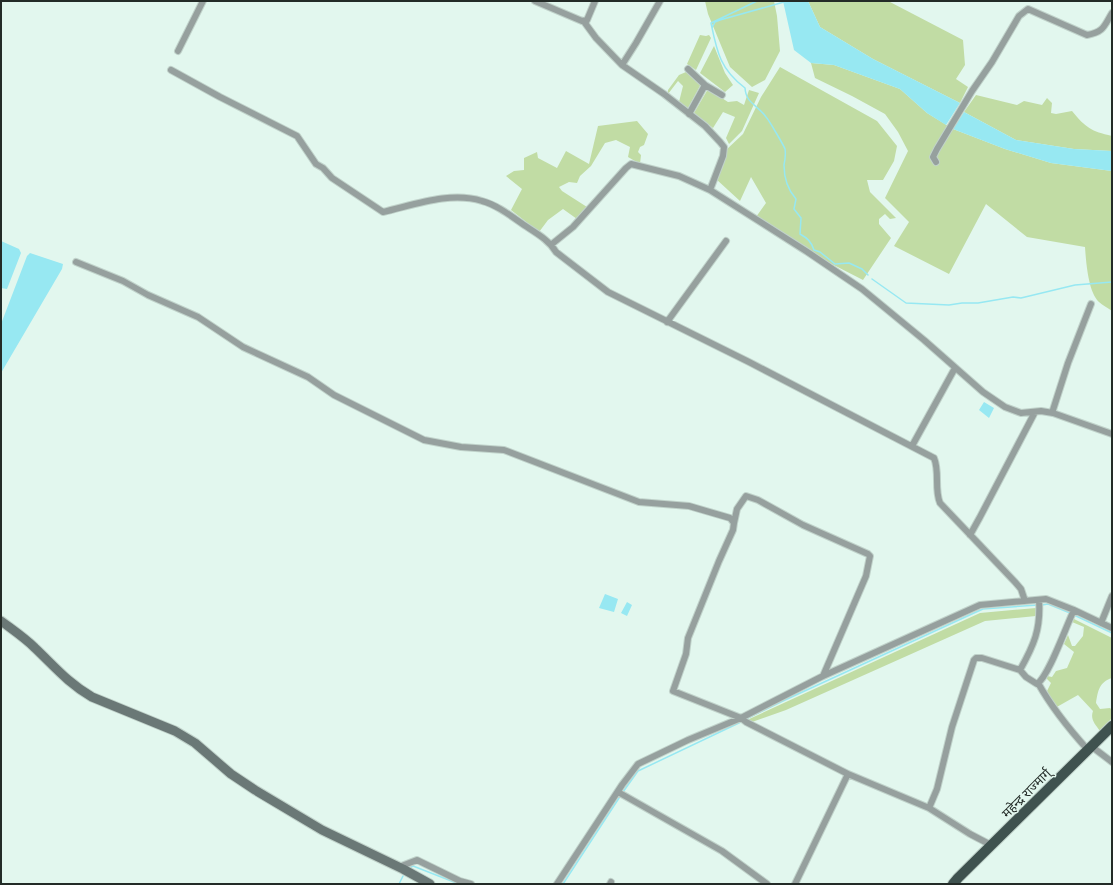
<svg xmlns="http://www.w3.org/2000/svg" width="1113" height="885" font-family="'Exo 2','Noto Sans Devanagari',sans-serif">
	<rect width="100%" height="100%" fill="#e2f7ee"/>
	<path fill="#c1dca4" d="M705,1H774L777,16L780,51L765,80L752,87L730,67L708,14Z
		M808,1H890V2L963,40L965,65L956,79L968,87L960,103L873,59L820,27Z
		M700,35L706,36L709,35L711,38L696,70L687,64Z
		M714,46L725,73L733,85L725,92L700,73Z
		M811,63L834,65L900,89L927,113L953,129L1005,149L1051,163L1112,171V311C1108,308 1102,305 1099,302C1088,292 1086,261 1085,247L1027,237L986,204L949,274L894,246L909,222L885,198L908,151L898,132L885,114L852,96L815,78Z
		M780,67L877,121L897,146L894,161L883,180H867L870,192L896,218L890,219L885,214L879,219V224L891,238L863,280L822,259L805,246L756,217L766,203L751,177L740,201L716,179L723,167L725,151L743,134L761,97Z
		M686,72L701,84L687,110L679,102L683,86L678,81L668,94V90L679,75Z
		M708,89L728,102L737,101L744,105L749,90L759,93L742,131L729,144L726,138L735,117L723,112L713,128L694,113Z
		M976,95L1017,105L1024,101L1042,105L1047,98L1052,103L1051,113L1056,114L1072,111C1086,128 1091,131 1112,136V151L1074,149L1016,140L964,112Z
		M637,121L648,134L644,145L640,147L638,152L641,155L640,164L628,157L630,147L616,140L605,143L591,166L580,176L577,183L569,182L559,187L562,191L587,207L577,219L563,209L548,220L539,232L511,210L522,189L506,176L514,171L524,170V158L537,152L538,158L557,168L566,151L589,164L598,126Z
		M1036,608V616L985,621L786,710L752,722L747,720L980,613Z
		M1074,619L1112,638V678C1099,682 1098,691 1096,703L1100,709L1110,708L1112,710V718L1100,731C1095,724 1090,719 1093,711L1078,695L1055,708L1047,691L1051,683L1047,679V676L1052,677L1056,671L1067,668L1074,652L1064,644L1068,635L1072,646H1075L1083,636L1084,627L1072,622Z"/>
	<path fill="#97e8f2" d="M783,1H808L820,27L873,59L960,103L946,125L927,113L900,89L834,65L811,63L794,50Z
		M964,112L1016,140L1074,149L1112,151V171L1051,163L1005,149L953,129Z
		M1,241L19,249L21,253L7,289L1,288Z
		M30,253L63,264L62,269L1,373V324L27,256Z
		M984,402L994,408L989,418L979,410Z
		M605,594L618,599L614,612L599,608Z
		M627,602L632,605L627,616L621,613Z"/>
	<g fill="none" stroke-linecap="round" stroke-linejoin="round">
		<path stroke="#97e8f2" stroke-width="1.5" d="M757,1L711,23C717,52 720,69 745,88C746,104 758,105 766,117C769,120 784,146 785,149C786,154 785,160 784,165C784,178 788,190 796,199L794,209L801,218L800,234C807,238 811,241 814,250L820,252L835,264L849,263L862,269L868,275
			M712,28L715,22L720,20L784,2
			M872,279L906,303L949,305L962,303H978L1013,297L1021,298L1075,285L1112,282
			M1042,605L1048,604L1070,613
			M1074,615L1112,633
			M746,719L785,700L974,613L983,609L1038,605
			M623,792L638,771L741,722
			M408,869L413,866L459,884
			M1,883L3,884
			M399,884L403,876
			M563,884L621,795"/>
		<g stroke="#c0d2ca" stroke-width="8">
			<path id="minor" d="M535,1L582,21L587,20L585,23L596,38L622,65L664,94L705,126L720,142L724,147L723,156L710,190
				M587,20L595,1
				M178,51L203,1
				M622,65L636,43L660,1
				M688,69L705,85L689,114
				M171,70L220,97L297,136L316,164L323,168L332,178L383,212C414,205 450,191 482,201C497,205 511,216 524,225C536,233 549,240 556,252L608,292L749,362L934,458C940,472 934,489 940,503L1015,582L1021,589L1025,601
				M705,85L722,95
				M936,162L933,157L937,149L972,91L992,62L1019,16L1028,9L1087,35C1104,32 1104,26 1112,13
				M552,244L573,227L626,168L631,164L679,176L710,190L806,251L862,289L924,340L983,392L1005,407L1021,413L1041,411L1053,413L1112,434
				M76,262L123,281L148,295L198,317L243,347L308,377L334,395L424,440L461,447L504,450L639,502L689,506L730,518L734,523L733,530L719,561L688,638L686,654L673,691L741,718L746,722L848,774L929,808L970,834L991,845
				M667,322L726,241
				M1052,413L1068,363L1091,304
				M912,446L955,368
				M734,523L737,509L746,496L758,500L803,525L868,554L870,556L866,576L823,676
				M970,535L980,517L1035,412
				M1101,623L1112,596
				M1020,670C1034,645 1041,629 1039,600
				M1038,683C1052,708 1069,729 1088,750
				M1091,746L1112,762
				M618,792L722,851L767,884
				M929,808L937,789L952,727L974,660L976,658H982L1020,670L1026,677L1037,684C1049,676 1066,626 1074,610
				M399,867L417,860L460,881L471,884
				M557,884L622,785L638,764L688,740L741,718L823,676L980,605L1046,599L1074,610L1112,628
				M610,884L611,882
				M795,884L848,774"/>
		</g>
		<g stroke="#c0d2ca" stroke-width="11">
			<path id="secondary" d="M1,621C13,630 25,638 35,648C55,667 68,683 92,697L175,731L195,743L231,774L255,790L322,830L403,869L430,884"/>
		</g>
		<g stroke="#c0d2ca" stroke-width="12">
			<path id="trunk" d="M953,884L958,878L1112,726"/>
		</g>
		<use href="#minor" stroke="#96a09e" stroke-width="6"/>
		<use href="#secondary" stroke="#6a7876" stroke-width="9"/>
		<use href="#trunk" stroke="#3f524f" stroke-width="10"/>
	</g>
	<g text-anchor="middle" stroke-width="3" stroke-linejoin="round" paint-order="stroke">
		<g font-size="13" fill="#232b27" stroke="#e2f7ee">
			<text transform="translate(1026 793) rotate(-45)" y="5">महेन्द्र राज्मार्ग्</text>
		</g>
	</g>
	<rect width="1113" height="885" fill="none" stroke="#232b27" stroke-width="4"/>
</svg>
